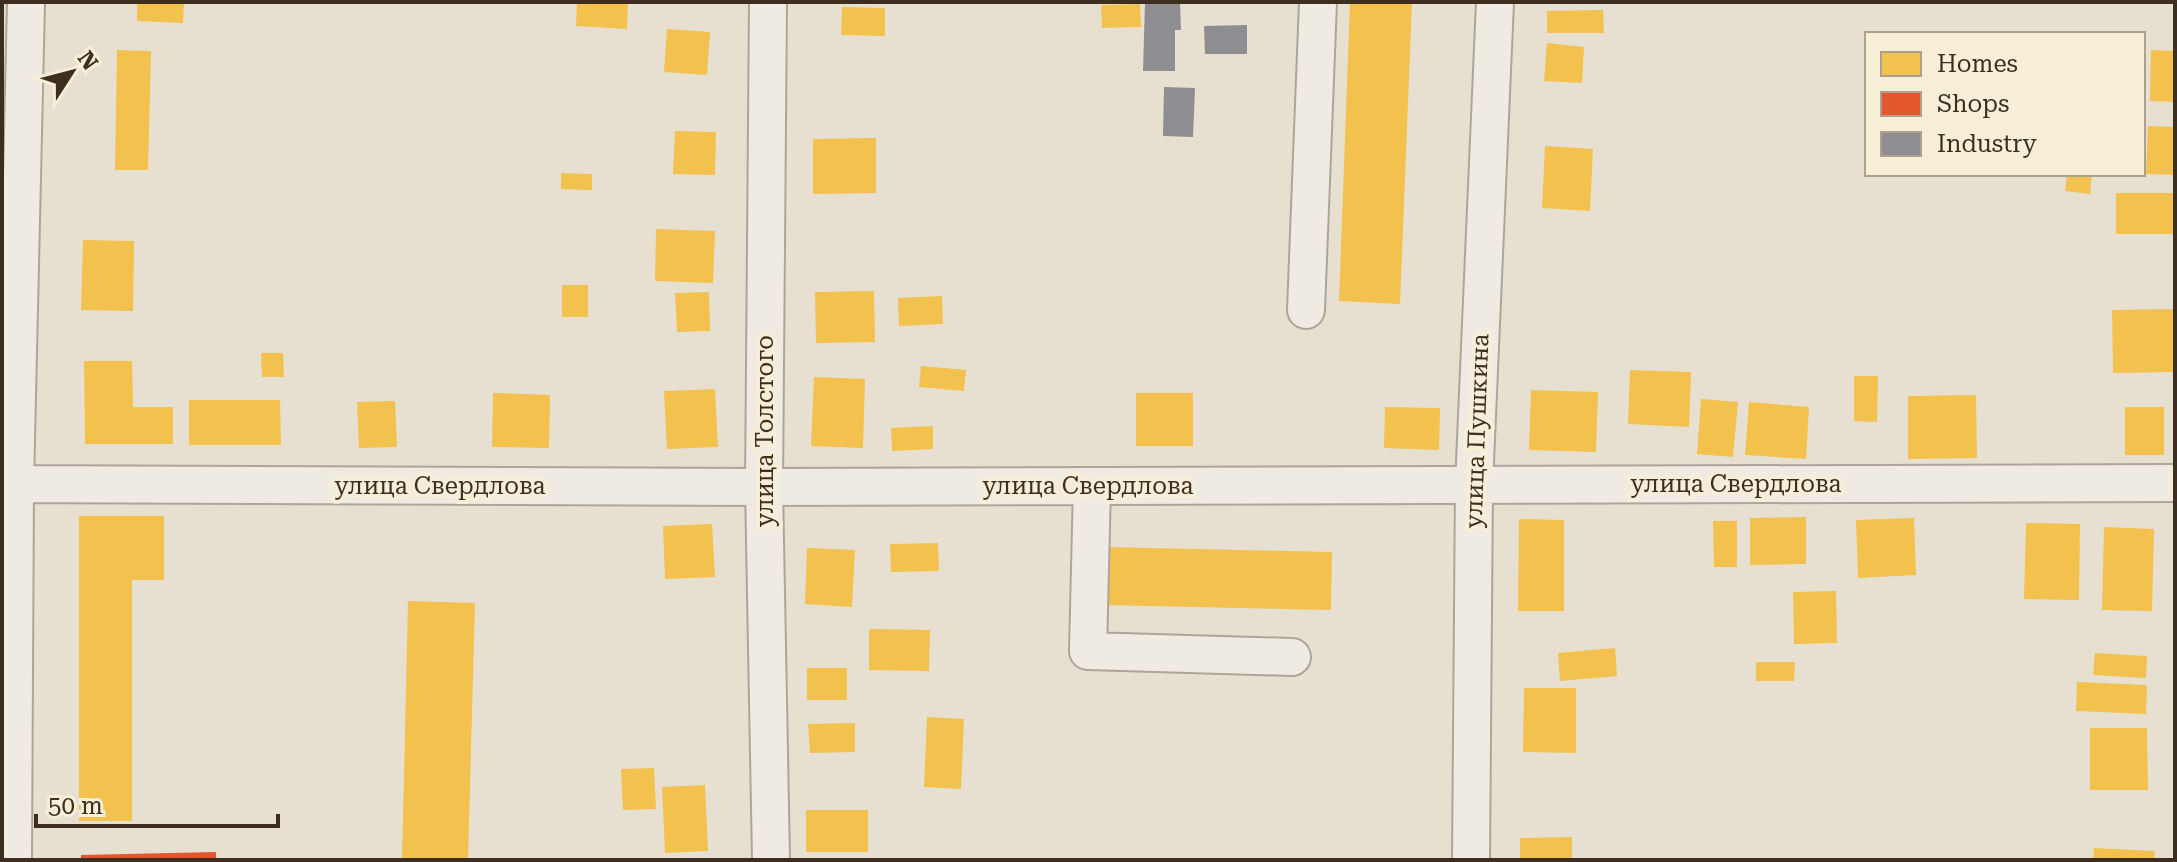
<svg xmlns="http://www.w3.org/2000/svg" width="2177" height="862" font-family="'Roboto Serif',serif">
	<rect width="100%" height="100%" fill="#e7e0d1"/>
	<path fill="#f2c14e" d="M137,2H184L183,23L137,21Z
		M577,2H628L627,29L576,26Z
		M1350,2H1412L1400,304L1339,301Z
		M1140,4L1141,27L1102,28L1101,5Z
		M842,7L885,8V36L841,35Z
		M1603,10L1604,33H1547V11Z
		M667,29L710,32L707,75L664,72Z
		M1547,43L1584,47L1582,83L1544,81Z
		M117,50L151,51L148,170H115Z
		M2151,50L2175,51V102L2150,101Z
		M2148,126L2175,127V175L2146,174Z
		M675,131L716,132L715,175L673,174Z
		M876,138V193L813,194V139Z
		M1545,146L1593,149L1590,211L1542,208Z
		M561,173L592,174V190L561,189Z
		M2067,174H2092L2090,194L2065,191Z
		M2116,193H2175V234H2116Z
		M656,229L715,231L713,283L655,281Z
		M83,240L134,241L133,311L81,310Z
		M562,285H588V317H562Z
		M874,291L875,342L816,343L815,292Z
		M709,292L710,331L677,332L675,293Z
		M942,296L943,324L899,326L898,298Z
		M2174,309L2175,372L2113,373L2112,310Z
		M261,353H283L284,377H262Z
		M84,361H132L133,407H173V444H85Z
		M921,366L966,370L964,391L919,387Z
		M1630,370L1691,372L1689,427L1628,424Z
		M1854,376H1878L1877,422L1854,421Z
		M814,377L865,379L863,448L811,446Z
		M715,389L718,447L667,449L664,391Z
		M1531,390L1598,392L1596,452L1529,450Z
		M493,393L550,395L549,448L492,447Z
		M1136,393H1193V446H1136Z
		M1976,395L1977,458L1908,459V396Z
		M1701,399L1738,402L1733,457L1697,454Z
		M189,400H280L281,445H189Z
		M395,401L397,447L359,448L357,402Z
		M1749,402L1809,407L1806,459L1745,455Z
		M1385,407L1440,408L1439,450L1384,448Z
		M2125,407H2164V455H2125Z
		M933,426V449L892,451L891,428Z
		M79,516H164V580H132V821H79Z
		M1806,517V564L1750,565V518Z
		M1914,518L1916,575L1858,578L1856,520Z
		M1519,519L1564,520V611H1518Z
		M1713,521H1737V567H1714Z
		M2026,523L2080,524L2079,600L2024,599Z
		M712,524L715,577L665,579L663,526Z
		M2104,527L2154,529L2152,611L2102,610Z
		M938,543L939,571L891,572L890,544Z
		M1107,547L1332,552L1331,610L1106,605Z
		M807,548L855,550L852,607L805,604Z
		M1836,591L1837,643L1794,644L1793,592Z
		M408,601L475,603L468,860H402Z
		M869,629L930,630L929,671L869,670Z
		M1615,648L1617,676L1560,681L1558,653Z
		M2095,653L2147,656L2146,678L2093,675Z
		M1756,662H1795L1794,681H1756Z
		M807,668H847V700H807Z
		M2077,682L2147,685L2146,714L2076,711Z
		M1524,688H1576V753L1523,752Z
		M927,717L964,719L961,789L924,787Z
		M855,723V752L810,753L808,724Z
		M2090,728H2147L2148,790H2090Z
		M654,768L656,809L623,810L621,769Z
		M705,785L708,851L665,853L662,787Z
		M806,810H868V852H806Z
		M1572,837V860H1520V838Z
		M2094,848L2155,851L2154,860H2093Z"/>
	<path fill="#e4572e" d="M216,852V860H81V855Z"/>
	<path fill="#8d8d92" d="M1145,2H1180L1181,30H1175V71H1143Z
		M1247,25V54H1205L1204,26Z
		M1164,87L1195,88L1193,137L1163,136Z"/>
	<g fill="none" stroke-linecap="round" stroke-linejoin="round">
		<g stroke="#ada599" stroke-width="40">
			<path id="minor" d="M768,2L764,487L771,860
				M1306,310L1318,2
				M2,484L764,487L2175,483
				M1092,486L1088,651L1292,657
				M13,860L15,484L26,2
				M1471,860L1474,485L1495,2"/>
		</g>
		<use href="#minor" stroke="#efebe3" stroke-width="36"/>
	</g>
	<g text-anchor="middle" stroke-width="8" stroke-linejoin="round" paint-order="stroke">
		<g font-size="24" fill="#3d2e20" stroke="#f7eed8">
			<text transform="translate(765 431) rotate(-90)" y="8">улица Толстого</text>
			<text transform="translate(1477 431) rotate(-88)" y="8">улица Пушкина</text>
			<text x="1736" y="492">улица Свердлова</text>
			<text x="440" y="494">улица Свердлова</text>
			<text x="1088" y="494">улица Свердлова</text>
		</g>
	</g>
	<rect width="2177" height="862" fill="none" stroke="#3d2e20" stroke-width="8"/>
	<rect x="1865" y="32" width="280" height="144" fill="#f7eed8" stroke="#ada18e" stroke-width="2"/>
	<rect x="1881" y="52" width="40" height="24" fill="#f2c14e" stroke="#ada18e" stroke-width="2"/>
	<text x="1937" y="72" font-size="24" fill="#3d2e20">Homes</text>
	<rect x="1881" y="92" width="40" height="24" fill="#e4572e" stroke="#ada18e" stroke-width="2"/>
	<text x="1937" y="112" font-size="24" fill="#3d2e20">Shops</text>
	<rect x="1881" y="132" width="40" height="24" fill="#8d8d92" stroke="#ada18e" stroke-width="2"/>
	<text x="1937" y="152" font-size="24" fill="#3d2e20">Industry</text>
	<g transform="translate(72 72) rotate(54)" stroke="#f7eed8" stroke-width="6" paint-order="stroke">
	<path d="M0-6L14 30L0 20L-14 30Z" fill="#3d2e20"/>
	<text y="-12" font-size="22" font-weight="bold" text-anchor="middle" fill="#3d2e20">N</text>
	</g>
	<path d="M36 814v12h242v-12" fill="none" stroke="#3d2e20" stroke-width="4"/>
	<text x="48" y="814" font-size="24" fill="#3d2e20" stroke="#f7eed8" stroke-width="6" paint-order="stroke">50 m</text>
</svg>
